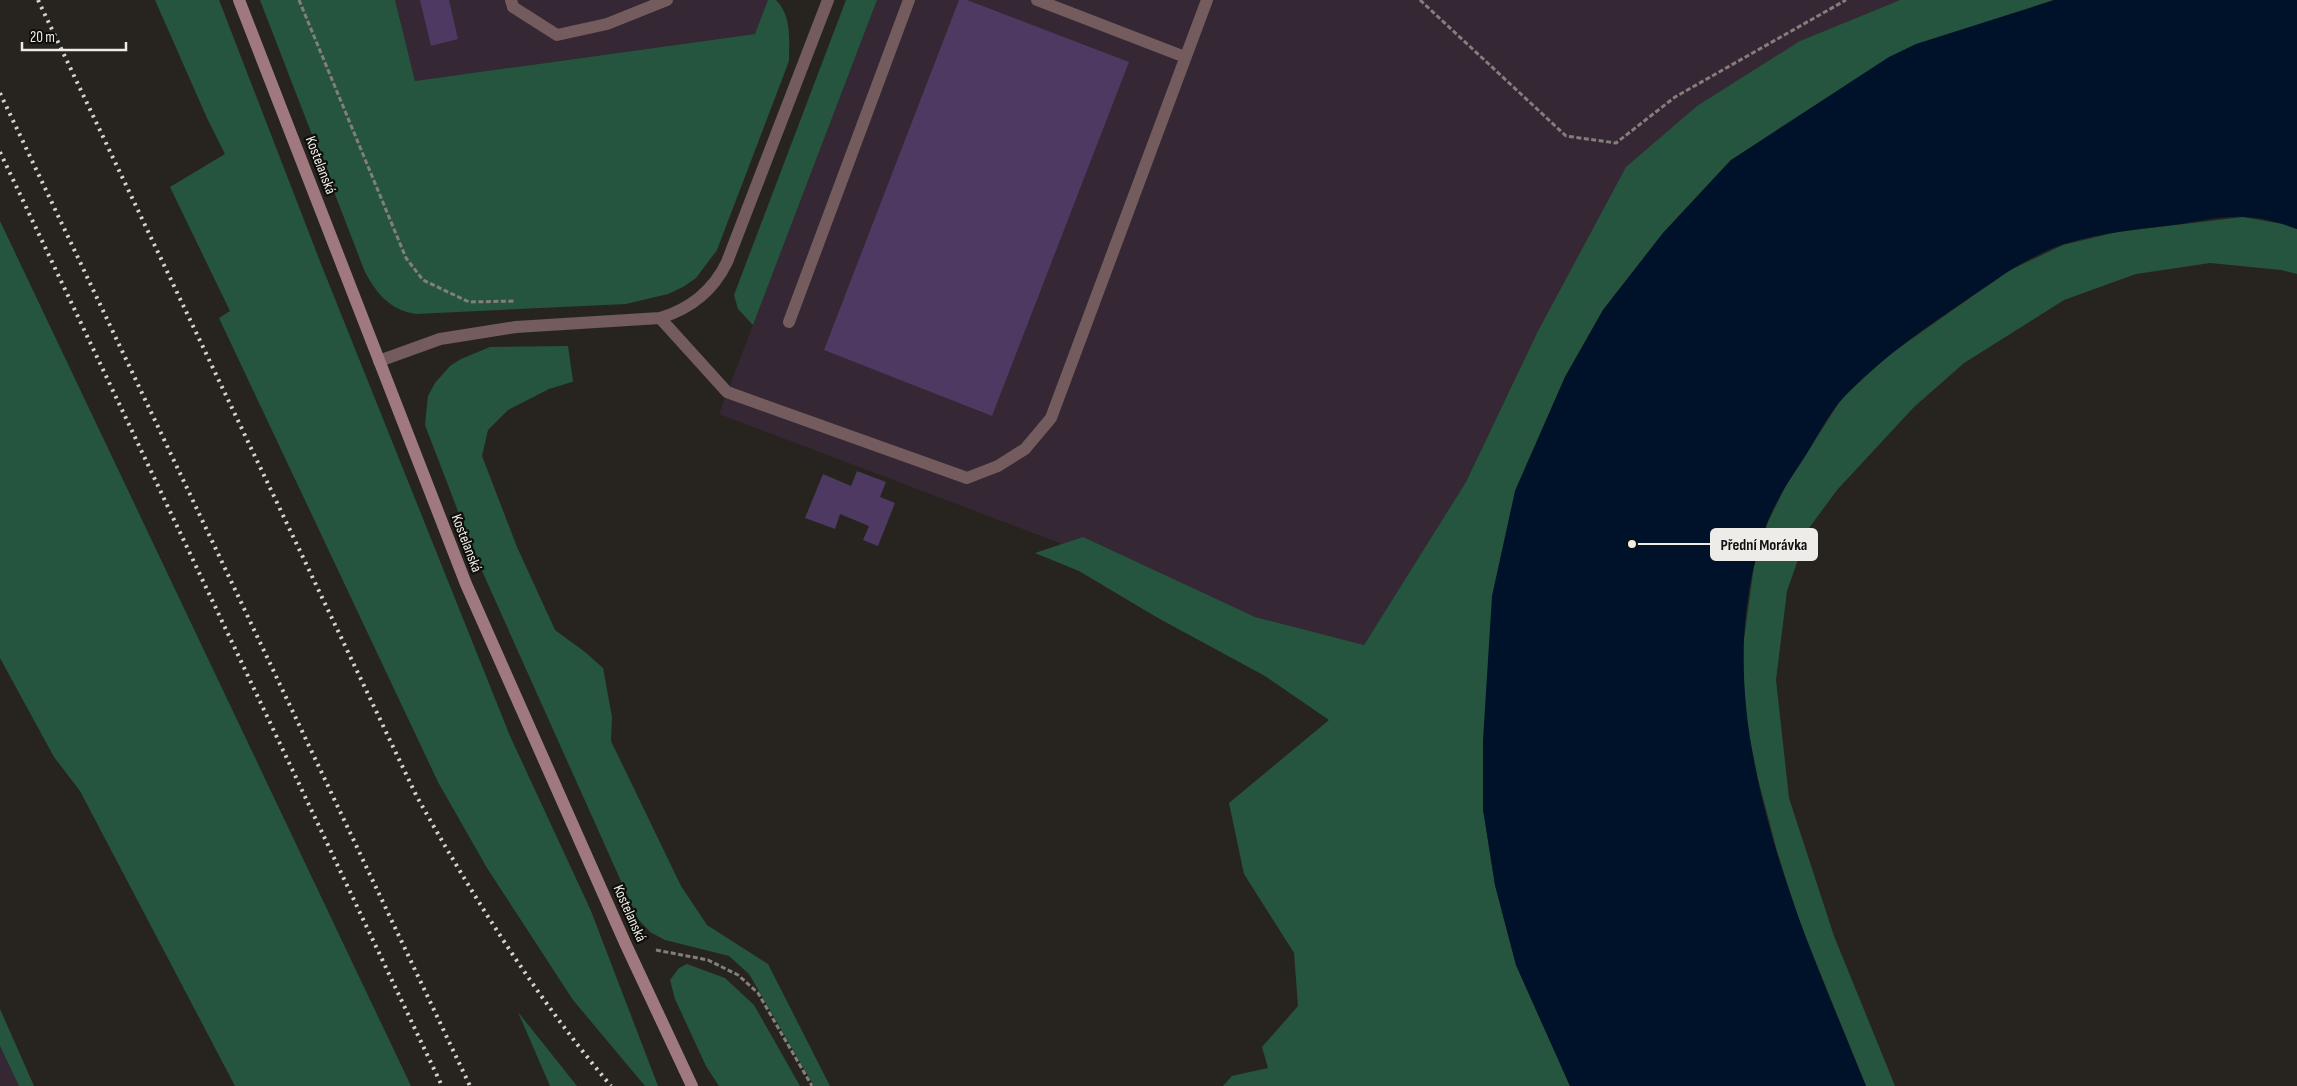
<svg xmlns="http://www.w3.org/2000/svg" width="2297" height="1086" font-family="'Sofia Sans Condensed',sans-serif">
	<rect width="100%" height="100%" fill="#27241f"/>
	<path fill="#352733" d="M395,0H769L756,34L415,81Z
		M877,0H1900L1800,41L1537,333L1466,482L1364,645L1255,617L719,414Z
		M0,1046L19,1086H0Z"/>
	<path fill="#25553f" d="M155,0H219L321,264L510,736L591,911L658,1086H645L573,1000L487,868L438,782L219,318L230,311L170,187L225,154L207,118Z
		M260,0H395L415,81L755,34L768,0H776C792,16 789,40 789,61L717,250L696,278L683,287L668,294L626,304L416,314C390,310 377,294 365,272Z
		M846,0H877L753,325L738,309L734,295Z
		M1900,0H2054L1998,20L1731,160L1663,233L1603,310L1565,377L1515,491L1483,809L1495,885L1516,965L1570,1086H1223L1232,1076L1268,1068L1262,1047L1298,1006L1294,953L1244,874L1229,803L1329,720L1265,676L1158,618L1079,571L1035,553L1083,537L1255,617L1364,645L1466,482L1537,333L1626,167L1697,106L1800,41Z
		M2243,217L2283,224L2297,229V274L2281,270L2210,263L2136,274L2064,300L1964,363L1914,407L1837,490L1809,528L1787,591L1776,680L1789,798L1834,936L1895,1086H1866L1800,923L1777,851L1758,779L1744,708L1743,646L1754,566L1768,522L1785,487L1842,398L1889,355L2008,271L2063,245L2117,232Z
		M0,221L411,1086H235L80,791L54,757L0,658Z
		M568,346L573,381H575L549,389L508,410L488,430L482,456L517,547L555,630L585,652L603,668L612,717L611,741L681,886L707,925L768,964L830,1086H814L749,974L729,956L665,940L650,932L638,919L474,553L425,425L428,396L435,383L450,366L461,359L490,347Z
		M687,964L725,978L754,1005L800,1086H719L706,1066L675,999L670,980L679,968Z
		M0,1009L34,1086H19L0,1046Z
		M518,1012L577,1086H550Z"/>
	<path fill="#001229" d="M2054,0H2297V229C2281,223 2260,217 2243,217C2222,216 2201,221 2181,224C2142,229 2102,232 2064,244C2040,252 2014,267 1993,282C1941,317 1888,351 1845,396C1828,413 1817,438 1804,458C1790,479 1776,500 1767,523C1698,706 1797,917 1866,1086H1570L1516,965L1495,885L1483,809V740L1492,596L1515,491L1565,377L1603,310L1663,233L1731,160L1889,57L1916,44Z"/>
	<path fill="#4d3962" d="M420,0H449L458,39L431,46Z
		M959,0H967L1129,62L992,416L824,350Z
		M857,471L886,482L880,497L895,503L878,546L863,540L869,526L840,514L835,529L805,518L823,474L851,486Z"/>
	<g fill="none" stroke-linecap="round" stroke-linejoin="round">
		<path stroke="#827f7b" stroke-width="3" stroke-dasharray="5 2.5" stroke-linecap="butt" d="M299,0L406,258L423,280L469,302L515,301
			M1420,0L1566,136L1616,143L1675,97L1846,0
			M656,950L708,960L738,975L758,993L812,1086"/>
		<path stroke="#735b5e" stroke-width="12" d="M511,0L513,7L557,35L607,24L667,0
			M1037,0L1185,57
			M660,318L727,392L967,478L998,466L1025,449L1051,418L1207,0
			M789,322L909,0
			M379,361L440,339L516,327L660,318C690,309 713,291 727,262L828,0"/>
		<path stroke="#a0797f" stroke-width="12" d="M239,0L466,584L626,945L692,1086"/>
		<path stroke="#d5d3cf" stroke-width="4" stroke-dasharray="2.5 5" stroke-linecap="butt" d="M38,0L416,795C473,897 535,996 611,1086
			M0,93L470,1086
			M0,152L442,1086"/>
	</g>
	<g text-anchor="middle" stroke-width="4.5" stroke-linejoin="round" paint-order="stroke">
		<g font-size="15" fill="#eeece8" stroke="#0f0e0b">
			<text transform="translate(321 165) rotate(69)" y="5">Kostelanská</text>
			<text transform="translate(467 543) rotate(69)" y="5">Kostelanská</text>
			<text transform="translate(630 913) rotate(66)" y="5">Kostelanská</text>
		</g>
	</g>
	<path fill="none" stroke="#eeece8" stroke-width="2" d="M1632 544L1711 544"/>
	<circle fill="#eeece8" stroke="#0f0e0b" stroke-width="2" cx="1632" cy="544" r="5"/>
	<rect fill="#eeece8" stroke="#eeece8" stroke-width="2" x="1711" y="529" width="106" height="31" rx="5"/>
	<g font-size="16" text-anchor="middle" font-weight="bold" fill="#111">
		<text x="1764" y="550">Přední Morávka</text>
	</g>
	<path d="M22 42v8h104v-8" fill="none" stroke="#eeece8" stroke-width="2.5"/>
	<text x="30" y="42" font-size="15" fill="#eeece8" stroke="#0f0e0b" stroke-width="4" paint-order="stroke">20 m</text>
</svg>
